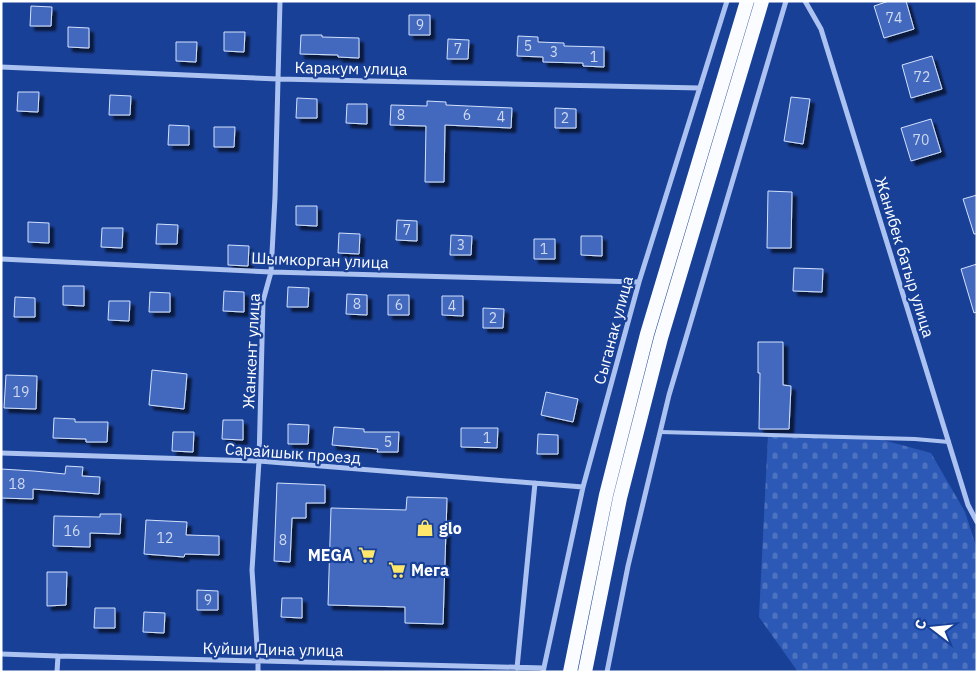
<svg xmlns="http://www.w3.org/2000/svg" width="978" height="673" font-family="'IBM Plex Sans',sans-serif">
	<defs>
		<pattern id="cemetery-stones" width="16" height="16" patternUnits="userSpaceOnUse" patternTransform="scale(1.25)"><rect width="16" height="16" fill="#2c59b5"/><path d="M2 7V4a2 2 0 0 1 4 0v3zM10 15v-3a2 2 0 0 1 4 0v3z" fill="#4c72c0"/></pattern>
		<filter id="shadow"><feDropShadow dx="4.5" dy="4.5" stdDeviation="1" flood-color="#0009"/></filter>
	</defs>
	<rect width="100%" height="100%" fill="#194097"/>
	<path fill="url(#cemetery-stones)" d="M768,435L883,440L931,453L965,512L977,549V672H798L759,617Z"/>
	<path fill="#4269be" stroke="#d3e1fc" filter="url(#shadow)" d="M889,1H906L914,29L884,38L874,6Z
		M31,6L52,7L51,26H30Z
		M409,15H430V35H409Z
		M68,27L89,28V48L68,47Z
		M224,32H245L244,52L224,51Z
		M301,35H322V37L359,38V58L338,57V55L300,54Z
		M518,36L538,37V42L564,43V46L604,47V67L583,66V63L543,62V57L517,56Z
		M448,39L469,40L468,59H447Z
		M176,42H197L196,62L176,61Z
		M932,56L942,89L911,98L902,65Z
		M18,92H39L38,112L17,111Z
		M110,95L131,96L130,115H109Z
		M791,97L810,99L803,144L784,141Z
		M297,98L317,99V118H296Z
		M427,101L446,102V105L512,108L511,128L445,125L444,182H425L426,126L390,125L391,105L427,106Z
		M347,104H367V124L346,123Z
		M555,108L576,109V128H555Z
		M931,119L941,152L911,161L901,128Z
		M169,125L189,126V145H168Z
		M214,127H235L234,147H214Z
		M768,191L792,192L791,248H767Z
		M977,195V234H974L963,199Z
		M296,206H317V226L296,225Z
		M397,220L417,221V241L396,240Z
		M28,222L49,223V243L28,242Z
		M157,224L178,225L177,244H156Z
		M102,228H123L122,248L101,247Z
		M339,233L360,234L359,254L338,253Z
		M451,235L472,236L471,255H450Z
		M581,236H602V256L581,255Z
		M534,239H555V259H534Z
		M228,245L249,246L248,266L228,265Z
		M977,264V312L974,313L961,269Z
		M794,268L823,269L822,292L793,291Z
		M63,286H84V306L63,305Z
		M288,287L309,288L308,307H287Z
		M224,291L244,292V312L223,311Z
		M150,292L170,293V312H149Z
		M347,294L367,295V315L346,314Z
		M388,295H409V315H388Z
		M442,296H463V316L442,315Z
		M15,297L35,298V317H14Z
		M109,301H130L129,321L108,320Z
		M483,308L504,309L503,328H483Z
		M758,342H783V385L791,386L789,429H759L760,373H758Z
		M152,370L187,374L184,409L149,405Z
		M6,375L37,376L36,409L4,408Z
		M546,392L578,399L573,422L541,415Z
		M54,418L75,419V422H108L107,442H86V439L53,438Z
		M223,420H243V440L222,439Z
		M288,424L309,425L308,444H288Z
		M334,427L364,429V432H399L398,452H377L378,449L332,445Z
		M461,428H498L497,448L461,447Z
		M173,432H194L193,452L172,451Z
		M538,434L558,435V454H537Z
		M66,466L83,467L82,476L100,477L99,494L33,489V499L1,498V469L34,471L65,474Z
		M277,483L325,485V503H306V518H292L290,562L274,561Z
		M407,497L447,498L443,624L405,623V607L328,605L331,508L406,510Z
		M100,514H121L120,534L90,533V547L53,546L54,516L100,517Z
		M146,520L187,522L186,535L219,536V555L185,554L184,557L144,554Z
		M47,572H67L66,605L47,606Z
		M197,590L218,591V610H197Z
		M282,598H302V618L281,617Z
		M95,608H115V628H94Z
		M144,612L165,613L164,633L143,632Z"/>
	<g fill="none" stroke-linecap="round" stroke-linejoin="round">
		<path stroke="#acc3f1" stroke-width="4" d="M660,432L915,439L949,442"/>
		<path stroke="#acc3f1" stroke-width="5" d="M805,1L821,29L968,505L977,522
			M1,67L278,79L700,88
			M1,259L271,272L639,282
			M1,453L259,461L583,487
			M1,654L58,656L544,668
			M517,668L535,483
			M57,672L58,656
			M258,672V661L252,570L259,461L263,301L271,272L275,197L280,1
			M543,672L583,487L639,282L727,1
			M607,672L628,566L669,395L786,1"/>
		<path stroke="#fafcff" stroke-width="14" d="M570,672L606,495L647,334L747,1
			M585,672L620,498L661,338L762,1"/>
	</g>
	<defs>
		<g id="shop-bare" transform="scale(1.35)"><path d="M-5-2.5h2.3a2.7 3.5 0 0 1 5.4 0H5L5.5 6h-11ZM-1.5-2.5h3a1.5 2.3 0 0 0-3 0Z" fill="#ffe76c" stroke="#194097" stroke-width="2.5" paint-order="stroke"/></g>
		<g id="supermarket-bare" transform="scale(1.35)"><path d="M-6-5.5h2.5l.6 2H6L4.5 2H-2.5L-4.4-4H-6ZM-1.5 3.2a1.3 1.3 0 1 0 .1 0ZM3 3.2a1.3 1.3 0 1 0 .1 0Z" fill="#ffe76c" stroke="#194097" stroke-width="2.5" paint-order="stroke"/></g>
	</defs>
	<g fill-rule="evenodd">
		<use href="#shop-bare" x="425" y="528"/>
		<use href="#supermarket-bare" x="367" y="555"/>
		<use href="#supermarket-bare" x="397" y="570"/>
	</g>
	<g text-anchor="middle" stroke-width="4.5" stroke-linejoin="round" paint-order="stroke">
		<g font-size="14" fill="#d0daef">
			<text x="894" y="23">74</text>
			<text x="420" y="30">9</text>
			<text x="528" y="51">5</text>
			<text x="458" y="54">7</text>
			<text x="554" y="57">3</text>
			<text x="594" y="62">1</text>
			<text x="922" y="82">72</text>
			<text x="401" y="120">8</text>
			<text x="467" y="120">6</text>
			<text x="501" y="122">4</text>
			<text x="565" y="123">2</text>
			<text x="921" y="145">70</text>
			<text x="407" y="235">7</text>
			<text x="461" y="250">3</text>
			<text x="544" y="254">1</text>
			<text x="357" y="309">8</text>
			<text x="399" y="310">6</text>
			<text x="452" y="311">4</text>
			<text x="493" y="323">2</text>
			<text x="21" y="397">19</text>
			<text x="487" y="443">1</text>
			<text x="388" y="447">5</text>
			<text x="17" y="489">18</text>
			<text x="72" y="536">16</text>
			<text x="165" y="543">12</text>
			<text x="283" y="545">8</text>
			<text x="208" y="605">9</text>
		</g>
		<g font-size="16" fill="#fff" stroke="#194097">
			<text transform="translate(351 68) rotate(1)" y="6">Каракум улица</text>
			<text transform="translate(905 257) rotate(73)" y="6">Жанибек батыр улица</text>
			<text transform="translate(320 260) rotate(2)" y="6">Шымкорган улица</text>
			<text transform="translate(613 330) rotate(-75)" y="6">Сыганак улица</text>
			<text transform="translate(251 351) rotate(-87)" y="6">Жанкент улица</text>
			<text transform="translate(293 453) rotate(4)" y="6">Сарайшык проезд</text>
			<text transform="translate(273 649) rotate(1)" y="6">Куйши Дина улица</text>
		</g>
		<g font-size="16" font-weight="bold" fill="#fff" stroke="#194097" text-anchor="start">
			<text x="439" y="534">glo</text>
			<text x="353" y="561" text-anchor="end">MEGA</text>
			<text x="411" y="576">Мега</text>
		</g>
	</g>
	<rect width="978" height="673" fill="none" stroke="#ffffff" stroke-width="5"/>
	<g transform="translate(933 628) rotate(286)" stroke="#194097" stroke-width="4" paint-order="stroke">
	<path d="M0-4L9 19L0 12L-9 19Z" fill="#ffffff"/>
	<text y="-8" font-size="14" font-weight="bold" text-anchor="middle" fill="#ffffff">С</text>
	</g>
</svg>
